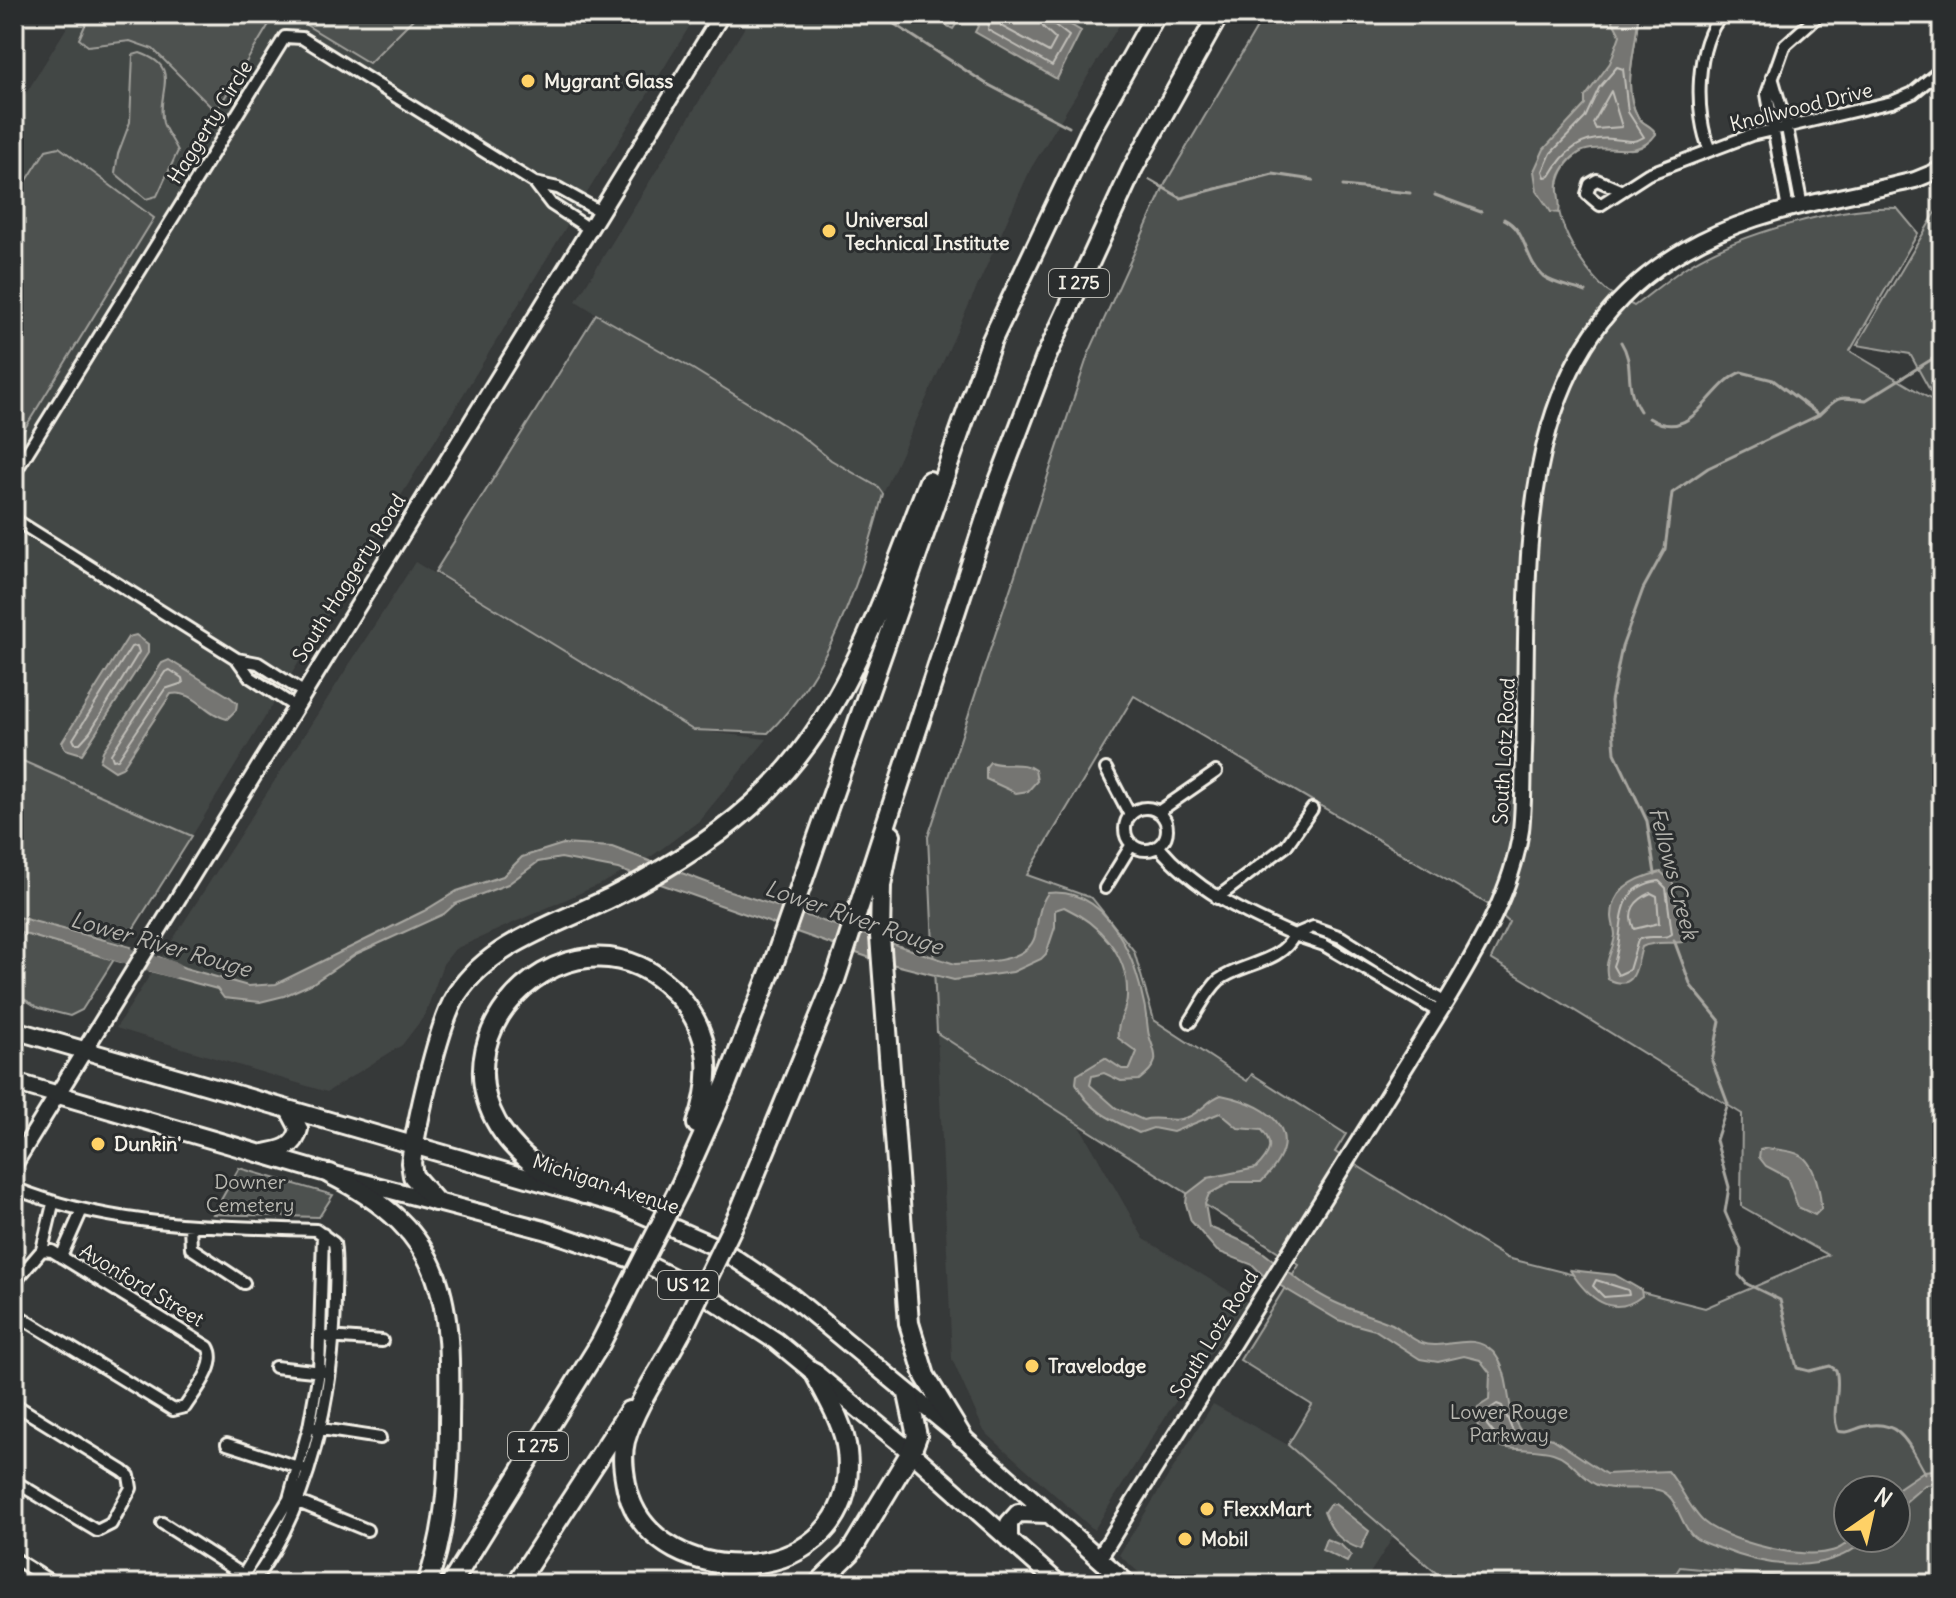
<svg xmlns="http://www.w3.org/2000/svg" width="1956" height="1598" font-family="Delius,sans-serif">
	<rect width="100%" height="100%" fill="#363939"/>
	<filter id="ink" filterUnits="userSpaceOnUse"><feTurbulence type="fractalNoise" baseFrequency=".0125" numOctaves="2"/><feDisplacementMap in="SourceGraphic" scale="16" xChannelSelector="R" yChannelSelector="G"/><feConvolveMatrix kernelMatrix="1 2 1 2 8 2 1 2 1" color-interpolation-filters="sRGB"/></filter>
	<g filter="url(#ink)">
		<path fill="#434645" d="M75,14H697L192,836L14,757V113Z
			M753,14H1126L1031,168L883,494L576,301Z
			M415,562L693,730L767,739L699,821L652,856L607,881L455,949L443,964L425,1015L402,1045L327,1092L116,1028Z
			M937,1033L1078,1123L1144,1239L1247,1302L1167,1414L1094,1530L984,1431L952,1359Z
			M1213,1404L1288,1445L1394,1536L1363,1584H1152L1119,1555Z
			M1679,1567L1857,1584H1669Z"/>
		<path fill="#4e514f" stroke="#a1a19c" stroke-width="2" fill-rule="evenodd" d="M90,14H282L271,21L216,112L153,49L130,41L88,46L79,39Z
			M288,14H418L369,63Z
			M925,14H963L953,29Z
			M1265,14H1638C1638,46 1620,86 1638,117C1643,125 1652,125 1656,134C1631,167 1611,134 1584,150C1528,180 1572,260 1607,291C1615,297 1626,301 1634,306C1652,293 1670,277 1689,265C1737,235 1840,205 1897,208L1918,233L1850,351L1942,406V1277L1936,1286L1942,1284V1568L1932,1584H1857L1680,1567L1669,1584H1449L1288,1445L1312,1405L1240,1360L1299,1265L937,1033L928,837L1088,355L1166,182ZM1134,696L1489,905L1509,922L1491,959L1742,1114L1741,1206L1828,1255L1705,1308L1507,1258L1335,1152L1346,1134L1252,1074L1247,1081L1154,1020L1134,951L1092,898L1027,875ZM1848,1490H1896V1538H1848Z
			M140,53C184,68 155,92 163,123C166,132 174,142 178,151L157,196L146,199L115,173L118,154L130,122L133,55Z
			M59,147L154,218L14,446V201L46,150Z
			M1942,202V400L1932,394L1910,354L1857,345Z
			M596,314L693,369L800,435L831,460L878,487L883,494C861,579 831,671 768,733L693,730L435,572Z
			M14,757L192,836L82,1010L70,1016L39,1008L14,993Z
			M239,1168L333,1195L319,1217L213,1214Z"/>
		<path fill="#757572" stroke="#a8a7a1" stroke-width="2" d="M984,14H1052L1081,31L1057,79L975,32Z
			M1609,14H1638C1638,46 1620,86 1638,117C1643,125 1652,125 1656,134C1630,171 1585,122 1560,175C1554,188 1562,200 1559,213L1551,212L1537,191L1534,171L1544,149L1585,105V97L1610,63L1620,35Z
			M136,635L148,644V653L82,754L65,749L62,742L128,637Z
			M169,660L230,697L237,703L236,710L227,719C206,715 194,689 171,694L122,768L115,771L100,761L103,751L162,663Z
			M990,762C1006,768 1022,760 1035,770L1037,781L1028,791L1016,793L986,779V767Z
			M563,844L612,847L730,891L955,964C978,962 1028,964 1035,936C1038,921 1039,905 1048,893C1117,886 1143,979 1148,1030C1149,1041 1157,1051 1155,1061C1153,1069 1145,1075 1139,1080L1121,1081L1104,1073L1092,1076L1090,1085L1116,1108L1143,1120C1159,1115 1172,1124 1188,1117C1201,1112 1209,1099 1221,1095C1274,1106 1309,1135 1261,1182H1231L1209,1194L1205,1204L1209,1227C1224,1233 1257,1247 1269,1257C1290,1273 1310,1291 1334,1302C1353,1311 1373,1316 1392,1324C1403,1330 1410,1339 1422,1343C1445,1351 1472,1330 1493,1352C1513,1374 1503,1408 1521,1431L1553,1439L1606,1474L1668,1471C1680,1485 1691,1511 1704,1522C1727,1542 1833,1572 1850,1538L1866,1540C1826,1575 1769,1568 1722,1549C1713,1546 1701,1543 1694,1537C1679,1525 1678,1494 1658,1490C1639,1486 1617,1492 1597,1485C1581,1478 1571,1458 1553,1453C1524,1444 1469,1461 1478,1407L1489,1400L1490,1373L1480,1360L1464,1356L1438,1362L1420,1359L1375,1330L1338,1320L1264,1276L1253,1265L1217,1251L1191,1221L1186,1204L1187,1194L1208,1178L1256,1168C1269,1155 1275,1145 1262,1130L1238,1128L1220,1113L1173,1132L1153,1128L1139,1133C1114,1121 1087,1110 1076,1083L1077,1075L1105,1058L1122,1069H1130L1137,1052L1118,1038C1116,1021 1127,1012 1127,996C1129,954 1098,923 1064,907L1055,910V927L1046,954L1041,959L1013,972L954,980L876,960L618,869L561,858L538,862L508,884L455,904L444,914L356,954L313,983L284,996L260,1002L224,998L217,989L150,971L159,957L185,968L248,986L276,984L424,911L457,891L503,876L522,857Z
			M1661,872L1673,883L1683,942C1670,944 1653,941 1642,947C1636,965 1637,993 1608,979C1603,961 1613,953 1615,935C1615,929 1612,922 1612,916C1612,888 1638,877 1661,872Z
			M14,916L131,947L121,962L14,931Z
			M1767,1148C1777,1150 1791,1150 1800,1155C1815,1163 1821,1194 1821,1209L1815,1215L1798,1207L1787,1177L1766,1166L1759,1157L1760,1150Z
			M1570,1270L1615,1275L1641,1290L1642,1296C1612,1320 1587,1297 1570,1270Z
			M1942,1469V1484L1925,1485L1896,1510V1490L1924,1471Z
			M1335,1504L1369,1531L1361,1549C1341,1543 1331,1531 1324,1512L1329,1505Z
			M1326,1539L1341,1545L1351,1555L1347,1562L1322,1550Z"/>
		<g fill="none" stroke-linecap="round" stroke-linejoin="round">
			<path stroke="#c1bfb9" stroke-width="2" d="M990,14L988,30L1052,66L1069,36L1052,23L1050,14
				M1000,14L1001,26L1049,52L1056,39L1043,27L1040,14
				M1617,67L1623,69L1628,112L1644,137C1633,144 1626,140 1613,139C1582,136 1565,150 1550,176L1545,177L1543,171L1551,153L1585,118L1599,88Z
				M1611,91L1622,127L1596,129L1593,123Z
				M137,646L139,652L90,732L80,743H75L73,739L131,647Z
				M170,670L182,678L183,683L165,689L118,759L113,760L111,754L165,672Z
				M1659,881L1666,888L1672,934C1662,941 1650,933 1638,940L1629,970L1618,975L1613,966C1627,932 1610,887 1659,881Z
				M1651,893L1657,896L1659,923L1634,929C1626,911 1635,900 1651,893Z
				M1596,1280L1628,1290L1629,1295L1604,1297L1593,1286Z
				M1497,1404L1502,1406L1515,1436L1513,1441H1500L1487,1425L1485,1412Z"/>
			<path stroke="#a8a7a1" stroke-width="3" d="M879,14L985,83L1069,127
				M1150,180L1181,198L1273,174L1313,180
				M1343,186L1410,193
				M1435,195L1481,212
				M1504,219C1527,230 1524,259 1543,276C1554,285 1573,287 1586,292
				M1621,342C1636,366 1622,382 1640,411
				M1649,418C1693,445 1708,385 1741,372L1773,380L1819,415
				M1655,874L1647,821L1615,753L1611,701L1622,647L1643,589L1665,549L1672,493L1708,468L1819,415C1842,393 1838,398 1866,400L1942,353
				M1674,940L1691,986L1720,1021L1712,1061L1728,1104L1716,1140L1729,1187L1725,1212L1741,1249L1739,1275L1747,1284L1780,1300L1797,1368L1809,1371L1830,1366L1836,1370C1842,1390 1830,1411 1838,1431C1847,1434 1853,1430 1862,1427C1900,1416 1909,1446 1925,1473"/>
			<path stroke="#757572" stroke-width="16" d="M104,949L174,970"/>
			<g stroke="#f4f1e8" stroke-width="16">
				<path id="street" d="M1772,77L1787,128L1802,207
					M1710,150C1694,116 1695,41 1723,14
					M1620,190L1597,180L1590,184L1587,194L1600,205L1648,174L1751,135L1892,102L1913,93L1942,69
					M1788,210L1767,94L1784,46L1820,14
					M588,228L551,204L535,183L558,188L599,211
					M14,474L285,37L302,38L535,183
					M14,519L237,659
					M294,706L250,677L237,659L258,663L303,692
					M1106,769L1130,815
					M1125 829a21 21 0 1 1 42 0a21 21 0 1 1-42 0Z
					M1158,812L1216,772
					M1158,846C1195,890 1242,912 1294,935C1282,963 1241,963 1219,980C1207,991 1199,1009 1190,1022
					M1105,888L1132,844
					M1217,898L1286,846L1312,809
					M1439,1012L1324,945L1294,935L1313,927L1341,937L1445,1003
					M14,1188C113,1228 211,1226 316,1230L334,1243C337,1261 335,1280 335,1298C334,1393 310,1509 251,1584
					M190,1225L191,1248L244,1283
					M61,1257L81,1212
					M14,1283L42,1250L53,1204
					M14,1313L173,1410L185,1407C195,1391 219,1365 208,1347L52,1251L42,1250
					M328,1337L382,1341
					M275,1367L323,1372
					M14,1404L123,1471L129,1476L131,1488L111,1524L97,1531L14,1481
					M315,1428L380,1438
					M227,1444L304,1469
					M291,1499L367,1530
					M162,1523L245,1576
					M14,1558L55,1584
					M238,1584L289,1499L309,1427L319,1372L323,1234"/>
			</g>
			<g stroke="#f4f1e8" stroke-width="20">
				<path id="secondary" d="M14,1165L722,14
					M1099,1558L1450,995C1481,943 1512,891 1521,830C1524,804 1523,777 1524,751C1531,564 1502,342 1701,241C1767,207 1843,198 1915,180L1942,169"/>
			</g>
			<g stroke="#f4f1e8" stroke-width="22">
				<path id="primary" d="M14,1030L621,1205L721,1249L791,1296L962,1437L1128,1584
					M14,1082L330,1174L544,1230L646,1264L694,1288L776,1341L911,1452L1059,1584
					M264,1153C281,1150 295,1148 299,1129L289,1110
					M1009,1540V1523L1018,1513L1049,1514"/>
			</g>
			<g stroke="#f4f1e8" stroke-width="24">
				<path id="highway" d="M891,835L881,885L880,936L909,1323L925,1376L962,1437
					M330,1174C450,1234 451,1301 449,1422C449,1478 446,1531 427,1584
					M681,1185L725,1087L774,962L992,340L1092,128L1156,14
					M584,1194C354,1090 573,859 685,1004C713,1041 712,1082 697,1124
					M435,1201L413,1176L411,1163C416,1126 438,1024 457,994C491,942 561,923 614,896C669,868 724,834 768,790C851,707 887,587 929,481
					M740,1211L835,980L993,497L1046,357L1133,168L1219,14
					M681,1332C663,1367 636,1403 625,1441C621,1457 624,1474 627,1489C653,1598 863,1592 847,1451C844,1424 827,1397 814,1372
					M451,1584L600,1344L620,1305
					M516,1584L629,1411
					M818,1584L850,1553L911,1452L917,1436L908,1394"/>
			</g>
			<use href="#street" stroke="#2a2d2e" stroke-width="10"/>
			<use href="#secondary" stroke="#2a2d2e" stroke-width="14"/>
			<use href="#primary" stroke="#2a2d2e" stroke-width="16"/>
			<use href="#highway" stroke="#2a2d2e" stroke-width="18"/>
			<g stroke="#f4f1e8" stroke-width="24" stroke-linecap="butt">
				<path id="highway-bridge" d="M620,1305L681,1185
					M681,1332L740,1211"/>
			</g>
			<use href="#highway-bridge" stroke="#2a2d2e" stroke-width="18"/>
		</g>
	</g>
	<g fill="#ffd166" stroke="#2a2d2e" stroke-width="3">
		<circle cx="528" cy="81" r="8"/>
		<circle cx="829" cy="231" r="8"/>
		<circle cx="98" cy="1144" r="8"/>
		<circle cx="1032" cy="1366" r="8"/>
		<circle cx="1207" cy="1509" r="8"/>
		<circle cx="1185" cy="1539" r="8"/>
	</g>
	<g text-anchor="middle" stroke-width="6" stroke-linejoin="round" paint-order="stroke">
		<g fill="#2a2d2e" stroke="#b7b6b0" stroke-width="2">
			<rect x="1049" y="269" width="60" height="28" rx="6"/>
			<rect x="658" y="1271" width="60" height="28" rx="6"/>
			<rect x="508" y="1432" width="60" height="28" rx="6"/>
		</g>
		<g font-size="18" font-weight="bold" fill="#f4f1e8">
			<text x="1079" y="289">I 275</text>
			<text x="688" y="1291">US 12</text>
			<text x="538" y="1452">I 275</text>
		</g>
		<g font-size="20" font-weight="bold" fill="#f4f1e8" stroke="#2a2d2e" text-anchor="start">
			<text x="544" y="88">Mygrant Glass</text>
			<text x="845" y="227">Universal<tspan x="845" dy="23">Technical Institute</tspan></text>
			<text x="114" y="1151">Dunkin'</text>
			<text x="1048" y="1373">Travelodge</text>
			<text x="1223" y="1516">FlexxMart</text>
			<text x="1201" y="1546">Mobil</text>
		</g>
		<g font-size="20" fill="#f4f1e8" stroke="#2a2d2e">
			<text transform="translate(1801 107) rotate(-14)" y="7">Knollwood Drive</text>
			<text transform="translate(210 122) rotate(-58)" y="7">Haggerty Circle</text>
			<text transform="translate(349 578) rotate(-58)" y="7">South Haggerty Road</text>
			<text transform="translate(1504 751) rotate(-87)" y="7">South Lotz Road</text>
			<text transform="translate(606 1184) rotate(18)" y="7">Michigan Avenue</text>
			<text transform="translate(142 1285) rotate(31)" y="7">Avonford Street</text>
			<text transform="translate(1214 1334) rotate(-58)" y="7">South Lotz Road</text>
		</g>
		<g font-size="20" fill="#bab9b2" stroke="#2a2d2e">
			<text x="250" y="1189">Downer<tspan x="250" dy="23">Cemetery</tspan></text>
			<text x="1509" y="1419">Lower Rouge<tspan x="1509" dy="23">Parkway</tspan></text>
		</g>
		<g font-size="22" font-style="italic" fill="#b4b3ad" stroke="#2a2d2e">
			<text transform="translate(1674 873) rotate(75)" y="8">Fellows Creek</text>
			<text transform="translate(854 917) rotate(19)" y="8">Lower River Rouge</text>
			<text transform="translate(161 944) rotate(16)" y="8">Lower River Rouge</text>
		</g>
	</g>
	<rect width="1956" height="1598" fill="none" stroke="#2a2d2e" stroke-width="48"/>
	<rect x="24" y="24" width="1908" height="1550" fill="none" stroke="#f4f1e8" stroke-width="3" filter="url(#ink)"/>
	<g transform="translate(1872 1514) rotate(34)"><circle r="38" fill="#2a2d2e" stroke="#7b7b78" stroke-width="2"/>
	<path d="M0-6L14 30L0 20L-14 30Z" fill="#ffd166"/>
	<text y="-12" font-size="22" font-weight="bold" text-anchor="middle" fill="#f4f1e8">N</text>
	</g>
</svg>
